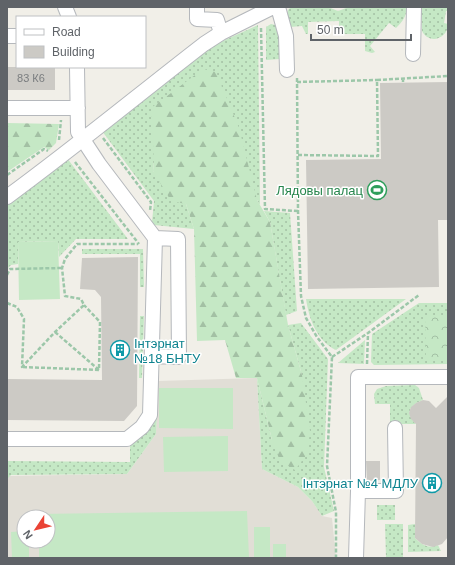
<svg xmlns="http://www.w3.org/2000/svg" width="455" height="565" font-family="Helvetica,sans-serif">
	<defs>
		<pattern id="grass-dots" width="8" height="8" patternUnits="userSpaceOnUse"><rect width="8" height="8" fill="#c5e8c5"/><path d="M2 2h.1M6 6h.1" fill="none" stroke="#a3c0a4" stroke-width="1.8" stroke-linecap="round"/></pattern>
		<pattern id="forest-firs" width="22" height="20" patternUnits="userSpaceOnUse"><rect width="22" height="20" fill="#c5e8c5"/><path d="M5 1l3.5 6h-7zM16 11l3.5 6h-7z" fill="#a3c0a4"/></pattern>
		<pattern id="park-crowns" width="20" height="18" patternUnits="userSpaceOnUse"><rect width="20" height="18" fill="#c5e8c5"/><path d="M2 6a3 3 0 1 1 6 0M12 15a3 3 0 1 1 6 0" fill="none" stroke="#a3c0a4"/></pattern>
	</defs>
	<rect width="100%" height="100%" fill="#f1efe8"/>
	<path fill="#e1ded6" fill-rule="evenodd" d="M257,378L262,469L298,487L312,501L322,516L332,518L336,558H7V476L127,474L156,434L158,381ZM24,517H48V541H24Z"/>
	<path fill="url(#grass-dots)" d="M291,7H328L338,11L349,7H407C406,17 403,21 396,28L389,23L370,46L375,52L372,53L365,51V34H339V21L308,22V34H306L302,26L290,27L286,18L288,10Z
		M421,7H448V11H446L444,23L448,24C448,39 429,45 422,31Z
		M271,24L275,25L279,32L280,59L266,60V27Z
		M258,25L260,205L257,200L154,162L153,171L186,204L194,229L154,225L152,222L154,201L102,131L205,49Z
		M67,158L128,239H76L59,257L58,241L18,242V264L11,265L7,269V205Z
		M264,211L290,213L297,311L286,315L270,222Z
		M82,249H143L144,287H140V254H82Z
		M306,299H406L336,350C317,341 309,319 306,299Z
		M419,303H448V364L374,365L371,362L372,334Z
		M140,316H144L142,378H139Z
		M301,323L328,359L324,467L334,511L322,516L312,501L298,487L262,469L257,378L272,440L302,375L288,325Z
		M365,340L364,364L338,363Z
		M415,385L419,388L423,400C409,405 405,413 416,424H390V404H375L374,394L377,389L386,386Z
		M155,390L158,391L156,434L127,474L11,475L7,479V461L130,462V445Z
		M377,505H395V520H377Z
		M385,524H403V558H386Z
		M415,524V538C422,545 429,549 438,545L441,551L408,552V525Z"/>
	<path fill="url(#forest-firs)" d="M203,69L216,72L239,128L257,200L270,222L288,325L302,375L310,431L307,454L295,470L280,461L272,440L257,378H236L225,340L197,341L194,229L186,204L171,201L153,171L154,162L151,108Z
		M7,123L59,124L56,143L49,150L44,147L7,172Z"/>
	<path fill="url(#park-crowns)" d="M425,316H448V359H426Z"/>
	<path fill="#c5e8c5" d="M58,241L60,299L19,300L18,242Z
		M159,388H233V429L159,428Z
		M228,436V471L164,472L163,437Z
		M247,511L249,558H39V541H48V517H38V514Z
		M254,527H270V558H254Z
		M24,531V541H29V558H12L11,532Z
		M273,544H286V558H273Z"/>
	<path fill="#cccac5" d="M7,67H55V90H7Z
		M448,82V220H438L439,287L308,289L306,160L381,159L380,83Z
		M138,257L137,406L124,421L7,420V379L102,380L101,297L95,290L80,289L82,258Z
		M448,396V537L442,544L433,547L422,544L415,538L416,424L411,419L409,413L411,407L416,403L423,400L429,401L436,408Z
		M366,461H380V480L367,481Z"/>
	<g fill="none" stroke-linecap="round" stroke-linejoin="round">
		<g stroke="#b5b8bc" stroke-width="16">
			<path id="minor" d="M65,7L69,17
				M197,7V19L217,20L221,33
				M278,7L286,36L287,70
				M7,36H17
				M413,54L414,7
				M7,108H78
				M7,197C74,148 138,95 204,44L221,33L273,7
				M152,356L179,357L178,239L155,238
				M7,439H127L142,427L150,415L155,238L99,164L78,132L77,67
				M358,491H396L395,428
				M356,558L358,491V377H447"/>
		</g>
		<path stroke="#9cc7a9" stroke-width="2.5" stroke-dasharray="4 2" stroke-linecap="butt" d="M261,28L265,209L298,211
			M297,78L298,211L301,296L306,318L317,337L332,357L327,466L336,512V558
			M297,82L377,80
			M403,82V77
			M103,138L151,202L150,211
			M59,140L61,120
			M298,155L378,156L377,80L448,76
			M75,162L139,244
			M7,175L44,149L48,151
			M7,275L10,269L62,268
			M7,303L17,307L24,319L22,367L55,332L84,305L81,299L65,296L62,268L65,259L77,244H138
			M55,332L99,370
			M332,357L368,333L419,295
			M367,364L368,333
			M23,367L99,370L100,322L84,305"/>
		<use href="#minor" stroke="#fff" stroke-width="14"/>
	</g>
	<defs>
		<g id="stadium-ring" transform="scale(1)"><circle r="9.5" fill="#fff" stroke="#2e9e5b" stroke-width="1.5"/><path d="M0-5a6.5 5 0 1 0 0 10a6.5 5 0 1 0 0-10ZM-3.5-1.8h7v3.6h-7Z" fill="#2e9e5b"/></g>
		<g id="building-ring" transform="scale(1)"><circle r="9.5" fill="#fff" stroke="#0f9aa8" stroke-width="1.5"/><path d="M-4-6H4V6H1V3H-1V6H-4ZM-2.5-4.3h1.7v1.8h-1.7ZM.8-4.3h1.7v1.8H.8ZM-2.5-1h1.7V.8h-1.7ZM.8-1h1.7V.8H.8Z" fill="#0f9aa8"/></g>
	</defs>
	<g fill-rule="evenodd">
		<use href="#stadium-ring" x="377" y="190"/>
		<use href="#building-ring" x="120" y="350"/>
		<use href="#building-ring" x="432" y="483"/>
	</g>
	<g text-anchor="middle" stroke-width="3" stroke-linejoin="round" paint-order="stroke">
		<g font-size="11" fill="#7a7d7f">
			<text x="31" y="82">83 К6</text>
		</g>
		<g font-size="13" fill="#27864d" stroke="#fff" text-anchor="end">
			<text x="363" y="195">Лядовы палац</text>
		</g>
		<g font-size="13" fill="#0d838f" stroke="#fff" text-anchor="start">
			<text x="134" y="348">Інтэрнат<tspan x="134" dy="15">№18 БНТУ</tspan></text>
			<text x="418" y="488" text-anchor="end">Інтэрнат №4 МДЛУ</text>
		</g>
	</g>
	<rect width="455" height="565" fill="none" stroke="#5f6368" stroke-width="16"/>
	<rect x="16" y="16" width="130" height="52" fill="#ffffff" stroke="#bfc1c3"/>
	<rect x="24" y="29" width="20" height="6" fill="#ffffff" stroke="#bfc1c3"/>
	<text x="52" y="36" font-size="12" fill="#5f6368">Road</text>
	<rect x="24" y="46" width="20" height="12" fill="#cccac5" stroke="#bfc1c3"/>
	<text x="52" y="56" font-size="12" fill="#5f6368">Building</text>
	<g transform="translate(36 529) rotate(235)"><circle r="19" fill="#ffffff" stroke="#bfc1c3"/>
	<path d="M0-3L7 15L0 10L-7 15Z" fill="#ea4335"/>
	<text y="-6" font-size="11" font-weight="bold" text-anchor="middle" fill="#5f6368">N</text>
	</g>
	<path d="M311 34v6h100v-6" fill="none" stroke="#5f6368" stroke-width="2"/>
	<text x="317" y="34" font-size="12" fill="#5f6368" stroke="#ffffff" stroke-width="3" paint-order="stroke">50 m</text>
</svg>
